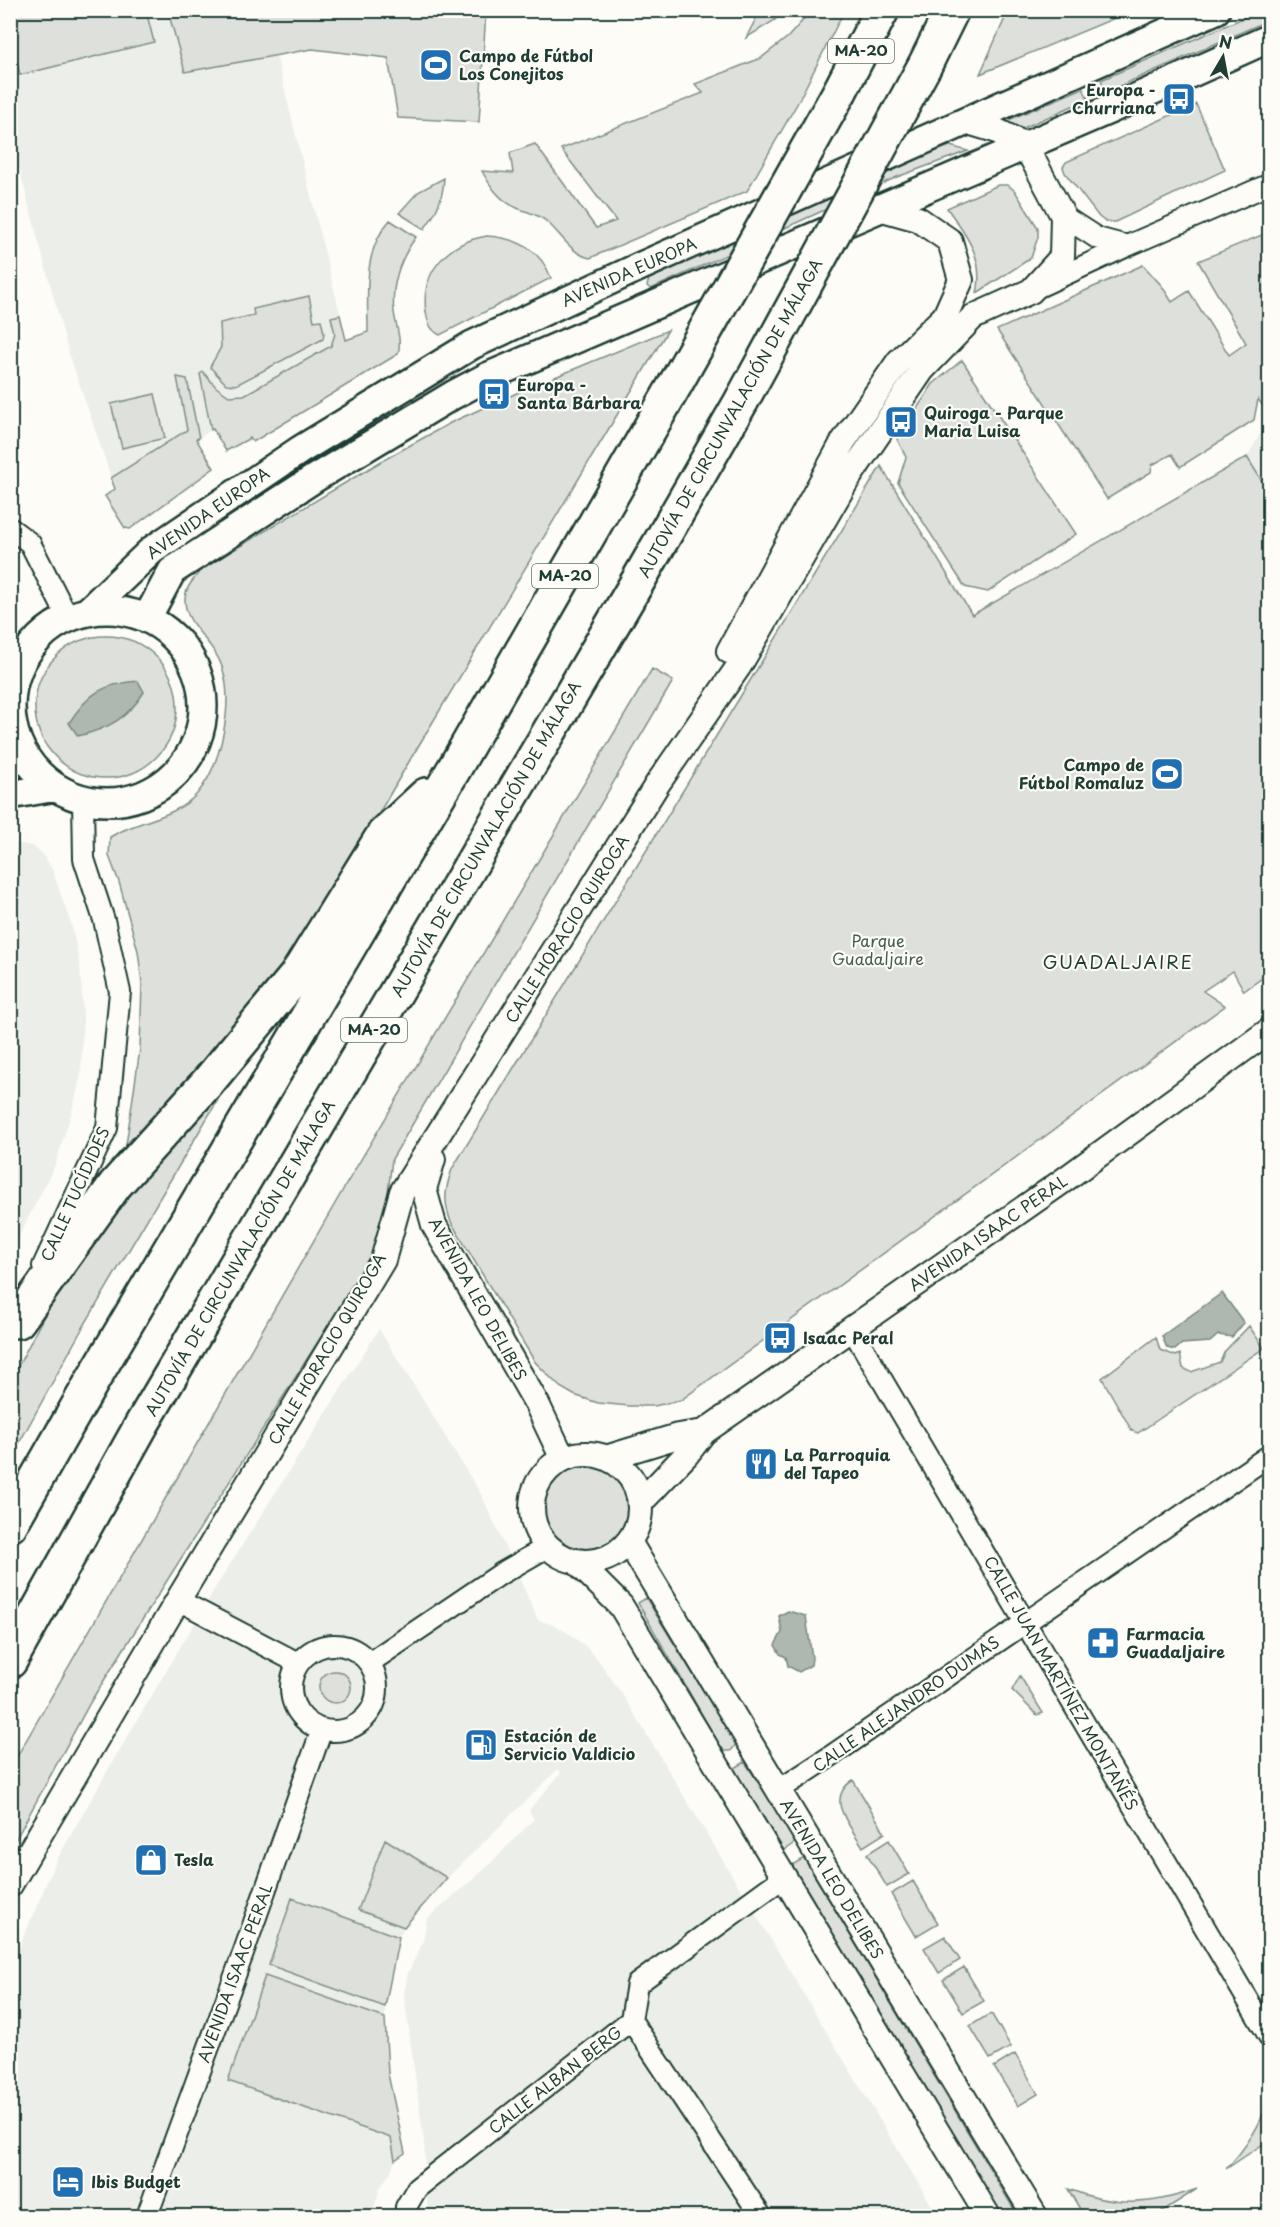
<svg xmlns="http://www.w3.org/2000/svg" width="1280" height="2227" font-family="'Playpen Sans',sans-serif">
	<rect width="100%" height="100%" fill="#fdfcf7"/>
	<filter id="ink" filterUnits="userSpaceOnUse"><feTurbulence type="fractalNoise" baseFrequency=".0167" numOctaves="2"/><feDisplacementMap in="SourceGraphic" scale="12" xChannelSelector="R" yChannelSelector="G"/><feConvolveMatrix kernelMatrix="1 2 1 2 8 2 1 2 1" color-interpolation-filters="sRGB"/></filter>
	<g filter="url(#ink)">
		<path fill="#eceee9" d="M10,11H168L185,72L276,55L348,346L115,489L67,347L11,138Z
			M1269,419L1270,494H1269L1247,457Z
			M10,842L32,846L42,853L52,869L72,927L80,966L83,1016L81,1074L73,1108L55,1165L11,1252Z
			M379,1329L482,1496L538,1620L556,1626L571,1635L585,1646L599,1661L624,1697L938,2216H428L424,2141L404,1994L408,1973L423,1941L427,1919L484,1870L534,1819L529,1810L561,1773L558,1769L447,1878L404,1927L399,1937L385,2007V2018L388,2074L405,2153L395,2160L390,2173L380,2188L372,2216H11V1967L55,1863L109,1768L217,1585Z"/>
		<path fill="#dde0db" stroke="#7e8e88" stroke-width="1.5" d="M1015,10H1132V11L980,74L1006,16Z
			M10,11H146L154,42L20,75L11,37Z
			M168,11H486L479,122L398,118L388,58L312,49L185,72Z
			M760,11H783L775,20L746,38Z
			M811,11H844L797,104L747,191L590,258C571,254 561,234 547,222C539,214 527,212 517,208C500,201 490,186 482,171L513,173L510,153L535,144L596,228L616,221L561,149L703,93L695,84L761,58L788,37Z
			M1259,11H1269V20L1106,92L1101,80Z
			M1083,88L1088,99L1021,129L1006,121Z
			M1196,104L1225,170L1115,222H1106L1099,217L1065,173L1063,167L1066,162Z
			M950,146L968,151L897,177L651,289L647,286L649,279L905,162Z
			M444,178C443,198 437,213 424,229L399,213L418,192Z
			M998,185H1008L1015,191L1038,228V237L1031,258L977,293C985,258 966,235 947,208Z
			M390,220L416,237C400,259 391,285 394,312C396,327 402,339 398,354L253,442L250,438L226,451L213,429L211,430L200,374L203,372L216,387L229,396L244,395L331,346L335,334L331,317L340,315L346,340L368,332C368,294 362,251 390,220Z
			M1269,232V415L1258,399L1254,420L1180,467L1172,454L1152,465L1151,472L1107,499L997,330L1143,265L1162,286L1172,302L1189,291L1229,355L1246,343L1198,261Z
			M487,236C517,238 541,250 551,278L440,335C430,330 428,323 426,312C420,271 449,242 487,236Z
			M309,296L314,321L321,320L324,333L323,339L236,385L226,384L210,367L221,347L220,323L254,315L253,309Z
			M668,330L404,770L300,950L249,1015L126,1145L140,1049L142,983L138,951L119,882L109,856L110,837C137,820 173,819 196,795C222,766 235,700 221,664C213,641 185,626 185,600C185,587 194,579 202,569L380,462L452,422L519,392Z
			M962,360L1076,534L988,592L965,587L898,483L906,457L897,439L933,384Z
			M177,377L187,379L199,438L196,439L214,468L130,529L125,528L105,496L115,489L111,478L187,430Z
			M155,394L165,438L122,448L111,404Z
			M1247,457L1270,494L1269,973L1244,991L1233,971L1203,991L1225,1006L681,1400L654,1406H629L598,1403L574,1395L560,1387L535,1362L451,1222C443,1201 445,1190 452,1169L881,466L972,615Z
			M35 707a71 71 0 1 1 142 0a71 71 0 1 1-142 0Z
			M652,669L673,681L392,1159L386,1210L377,1248L91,1701L11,1848V1769L16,1758L344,1188Z
			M221,1087L225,1088L78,1336L11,1458V1380L45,1314L106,1209Z
			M1249,1326L1264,1348L1138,1433L1132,1431L1102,1378L1156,1337L1160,1350L1176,1356L1180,1354L1183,1368L1191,1372L1220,1362L1225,1351Z
			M541 1508a43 43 0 1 1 86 0a43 43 0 1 1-86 0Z
			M646,1598L736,1744L731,1751H723L638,1603Z
			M319 1687a16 16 0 1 1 32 0a16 16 0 1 1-32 0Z
			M1020,1676L1043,1713L1037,1715L1012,1690Z
			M745,1762L796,1842L784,1850L733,1769Z
			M853,1780L885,1833L863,1847C850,1825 824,1799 853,1780Z
			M385,1839L447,1878L404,1927L358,1910Z
			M889,1840L909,1874L887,1887L867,1854Z
			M804,1858L1018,2216H1002L792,1865Z
			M913,1881L938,1923L916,1936L891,1894Z
			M292,1898L399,1937L385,2007L269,1965Z
			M945,1936L960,1960L939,1973L924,1948Z
			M964,1967L984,2001L963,2013L943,1980Z
			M265,1976L385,2018L388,2074L405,2153L395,2160L391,2138L228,2081Z
			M991,2013L1011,2047L990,2059L970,2026Z
			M1015,2054L1038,2094L1018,2106L994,2067Z
			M1269,2099V2140L1226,2169C1246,2148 1260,2127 1269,2099Z
			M1068,2189C1114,2207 1150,2206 1197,2189L1155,2216H1084Z"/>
		<path fill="#aeb8b1" stroke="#75877f" stroke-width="1.5" d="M138,681L144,692C128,718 108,729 78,736L69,723C88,693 103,684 138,681Z
			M1222,1293L1244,1323L1232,1337L1218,1335L1210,1342L1182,1344L1175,1350L1167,1348L1162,1336Z
			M788,1611L806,1616L812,1658L811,1665L799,1672L788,1666L786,1657L780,1654L775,1645L782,1632L779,1616Z"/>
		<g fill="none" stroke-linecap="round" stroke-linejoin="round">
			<g stroke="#1f3d34" stroke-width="24">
				<path id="minor" d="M1063,216L1097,238L1127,246
					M1036,288L1127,246L1270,184
					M10,528L30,543L68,618
					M43,1266L107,1128L120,992L104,920L84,859L83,799
					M852,1329L1270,2038
					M178,1600L298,1663
					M291 1688a43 43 0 1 1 86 0a43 43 0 1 1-86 0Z
					M369,1663L502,1573L547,1547
					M779,1790L831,1756L1270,1455
					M631,2020L761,2216
					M147,2216L244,1951L322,1729
					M405,2216L406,2207L417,2188L631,2020L637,1984L784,1877"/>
			</g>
			<g stroke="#1f3d34" stroke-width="28">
				<path id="tertiary" d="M729,651L843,442L899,361L945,316L961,280L950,241L918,219L879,208
					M433,1159L424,1189L434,1225L537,1404L563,1459
					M532 1508a54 54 0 1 1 108 0a54 54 0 1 1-108 0Z
					M606,1458L678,1436L704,1432
					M640,1503L687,1454L704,1432L1060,1183L1270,1030
					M629,1542L1035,2216
					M576,1561L621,1606L988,2216
					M10,1885L178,1600L383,1260L402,1192L658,783L739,666L847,480L922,370L973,317L1031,291L1062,257L1063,216L1025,145L995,130L965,121"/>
			</g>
			<g stroke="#1f3d34" stroke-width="32">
				<path id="secondary" d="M11 706a96 96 0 1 1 192 0a96 96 0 1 1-192 0Z
					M87,612L152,550L300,450L472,345L639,267L1216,10
					M147,618L172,571L315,478L453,395L487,377L1111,109L1270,38
					M10,795L56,787"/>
			</g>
			<g stroke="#1f3d34" stroke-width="38">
				<path id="motorway" d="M925,65L952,10
					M840,91L882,10
					M18,1321L115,1185L208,1082L296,976L384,834L426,795
					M10,1525L94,1378L454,769L676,383
					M10,1661L142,1424L638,581L742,400"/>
			</g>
			<use href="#minor" stroke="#fdfcf7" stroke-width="20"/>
			<use href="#tertiary" stroke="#fdfcf7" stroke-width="24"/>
			<use href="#secondary" stroke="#fdfcf7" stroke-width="27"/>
			<use href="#motorway" stroke="#fdfcf7" stroke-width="33"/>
			<g stroke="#1f3d34" stroke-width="38" stroke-linecap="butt">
				<path id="motorway-bridge" d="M676,383L840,91
					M742,400L925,65"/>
			</g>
			<use href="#motorway-bridge" stroke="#fdfcf7" stroke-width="33"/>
		</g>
	</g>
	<defs>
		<g id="stadium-square" transform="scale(1.725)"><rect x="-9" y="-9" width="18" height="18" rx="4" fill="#1f6fb2" stroke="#fdfcf7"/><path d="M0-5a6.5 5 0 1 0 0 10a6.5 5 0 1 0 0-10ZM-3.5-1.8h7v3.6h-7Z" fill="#fff"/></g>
		<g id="bus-square" transform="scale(1.725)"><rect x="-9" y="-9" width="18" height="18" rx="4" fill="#1f6fb2" stroke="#fdfcf7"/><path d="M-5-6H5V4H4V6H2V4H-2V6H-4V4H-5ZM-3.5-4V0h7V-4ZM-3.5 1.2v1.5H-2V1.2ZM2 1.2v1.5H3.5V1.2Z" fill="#fff"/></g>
		<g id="restaurant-square" transform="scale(1.725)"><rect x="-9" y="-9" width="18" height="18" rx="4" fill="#1f6fb2" stroke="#fdfcf7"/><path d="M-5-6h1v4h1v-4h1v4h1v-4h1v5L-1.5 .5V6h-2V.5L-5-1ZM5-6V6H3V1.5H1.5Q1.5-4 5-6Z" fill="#fff"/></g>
		<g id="pharmacy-square" transform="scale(1.725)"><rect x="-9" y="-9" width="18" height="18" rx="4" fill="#1f6fb2" stroke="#fdfcf7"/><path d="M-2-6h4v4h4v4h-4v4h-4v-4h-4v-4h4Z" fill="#fff"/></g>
		<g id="fuel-square" transform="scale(1.725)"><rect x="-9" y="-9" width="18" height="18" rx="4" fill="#1f6fb2" stroke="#fdfcf7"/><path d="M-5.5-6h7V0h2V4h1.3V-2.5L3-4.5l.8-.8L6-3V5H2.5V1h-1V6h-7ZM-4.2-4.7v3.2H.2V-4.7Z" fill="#fff"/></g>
		<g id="shop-square" transform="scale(1.725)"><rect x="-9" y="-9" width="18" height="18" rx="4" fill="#1f6fb2" stroke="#fdfcf7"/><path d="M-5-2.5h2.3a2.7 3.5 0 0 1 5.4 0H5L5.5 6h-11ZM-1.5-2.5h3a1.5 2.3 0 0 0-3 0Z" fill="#fff"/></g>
		<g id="hotel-square" transform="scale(1.725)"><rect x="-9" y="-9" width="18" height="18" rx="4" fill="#1f6fb2" stroke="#fdfcf7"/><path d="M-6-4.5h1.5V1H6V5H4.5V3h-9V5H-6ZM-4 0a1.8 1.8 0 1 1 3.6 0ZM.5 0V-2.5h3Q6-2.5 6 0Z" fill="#fff"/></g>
	</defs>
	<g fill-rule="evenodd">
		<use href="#stadium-square" x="436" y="65"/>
		<use href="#bus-square" x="1179" y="99"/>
		<use href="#bus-square" x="494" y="394"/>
		<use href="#bus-square" x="901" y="422"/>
		<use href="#stadium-square" x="1167" y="774"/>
		<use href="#bus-square" x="780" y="1338"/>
		<use href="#restaurant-square" x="761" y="1464"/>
		<use href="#pharmacy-square" x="1103" y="1643"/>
		<use href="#fuel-square" x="481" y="1745"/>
		<use href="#shop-square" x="151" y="1860"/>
		<use href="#hotel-square" x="68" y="2182"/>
	</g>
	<g text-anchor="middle" stroke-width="4.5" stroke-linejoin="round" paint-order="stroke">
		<g fill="#fdfcf7" stroke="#62766e" stroke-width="1.5">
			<rect x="828" y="39" width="66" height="24" rx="4.5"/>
			<rect x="532" y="564" width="66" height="24" rx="4.5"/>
			<rect x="341" y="1018" width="66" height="24" rx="4.5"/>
		</g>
		<g font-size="15" font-weight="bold" fill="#1f3d34">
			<text x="861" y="56">MA-20</text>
			<text x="565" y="581">MA-20</text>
			<text x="374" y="1035">MA-20</text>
		</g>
		<g font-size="16" font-weight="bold" fill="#1f3d34" stroke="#fdfcf7" text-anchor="start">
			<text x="459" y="62">Campo de Fútbol<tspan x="459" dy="18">Los Conejitos</tspan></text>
			<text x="1156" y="96" text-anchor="end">Europa -<tspan x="1156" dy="18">Churriana</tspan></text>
			<text x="517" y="391">Europa -<tspan x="517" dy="18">Santa Bárbara</tspan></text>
			<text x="924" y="419">Quiroga - Parque<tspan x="924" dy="18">Maria Luisa</tspan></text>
			<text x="1144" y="771" text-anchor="end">Campo de<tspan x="1144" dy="18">Fútbol Romaluz</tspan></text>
			<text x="803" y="1344">Isaac Peral</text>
			<text x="784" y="1461">La Parroquia<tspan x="784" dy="18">del Tapeo</tspan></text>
			<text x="1126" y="1640">Farmacia<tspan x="1126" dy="18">Guadaljaire</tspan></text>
			<text x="504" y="1742">Estación de<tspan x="504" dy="18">Servicio Valdicio</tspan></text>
			<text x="174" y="1866">Tesla</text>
			<text x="91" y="2188">Ibis Budget</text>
		</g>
		<g font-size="16" fill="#1f3d34" stroke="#fdfcf7">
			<text transform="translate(629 272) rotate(-24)" y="6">AVENIDA EUROPA</text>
			<text transform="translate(730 418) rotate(-61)" y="6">AUTOVÍA DE CIRCUNVALACIÓN DE MÁLAGA</text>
			<text transform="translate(208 513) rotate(-35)" y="6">AVENIDA EUROPA</text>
			<text transform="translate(486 839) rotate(-60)" y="6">AUTOVÍA DE CIRCUNVALACIÓN DE MÁLAGA</text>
			<text transform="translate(567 929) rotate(-58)" y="6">CALLE HORACIO QUIROGA</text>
			<text transform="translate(75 1194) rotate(-66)" y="6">CALLE TUCÍDIDES</text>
			<text transform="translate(988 1233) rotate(-35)" y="6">AVENIDA ISAAC PERAL</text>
			<text transform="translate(240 1258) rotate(-60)" y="6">AUTOVÍA DE CIRCUNVALACIÓN DE MÁLAGA</text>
			<text transform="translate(478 1299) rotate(61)" y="6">AVENIDA LEO DELIBES</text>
			<text transform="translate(327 1349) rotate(-60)" y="6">CALLE HORACIO QUIROGA</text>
			<text transform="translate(1061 1683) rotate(60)" y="6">CALLE JUAN MARTÍNEZ MONTAÑÉS</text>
			<text transform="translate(906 1704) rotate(-35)" y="6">CALLE ALEJANDRO DUMAS</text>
			<text transform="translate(832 1879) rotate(59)" y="6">AVENIDA LEO DELIBES</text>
			<text transform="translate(235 1973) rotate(-70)" y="6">AVENIDA ISAAC PERAL</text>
			<text transform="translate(555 2080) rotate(-38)" y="6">CALLE ALBAN BERG</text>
		</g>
		<g font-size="16" fill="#455e55" stroke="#fdfcf7">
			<text x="878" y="947">Parque<tspan x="878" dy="18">Guadaljaire</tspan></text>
		</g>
		<g font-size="18" letter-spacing="1.5" fill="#1f3d34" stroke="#fdfcf7">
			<text x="1118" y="969">GUADALJAIRE</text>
		</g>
	</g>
	<rect width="1280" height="2227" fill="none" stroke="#fdfcf7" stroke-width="36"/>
	<rect x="18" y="18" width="1244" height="2191" fill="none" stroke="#1f3d34" stroke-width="2" filter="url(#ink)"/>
	<g transform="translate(1223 57) rotate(10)" stroke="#fdfcf7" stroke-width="4.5" paint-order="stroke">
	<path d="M0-4.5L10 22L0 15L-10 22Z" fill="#1f3d34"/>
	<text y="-9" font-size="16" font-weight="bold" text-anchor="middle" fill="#1f3d34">N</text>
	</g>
</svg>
